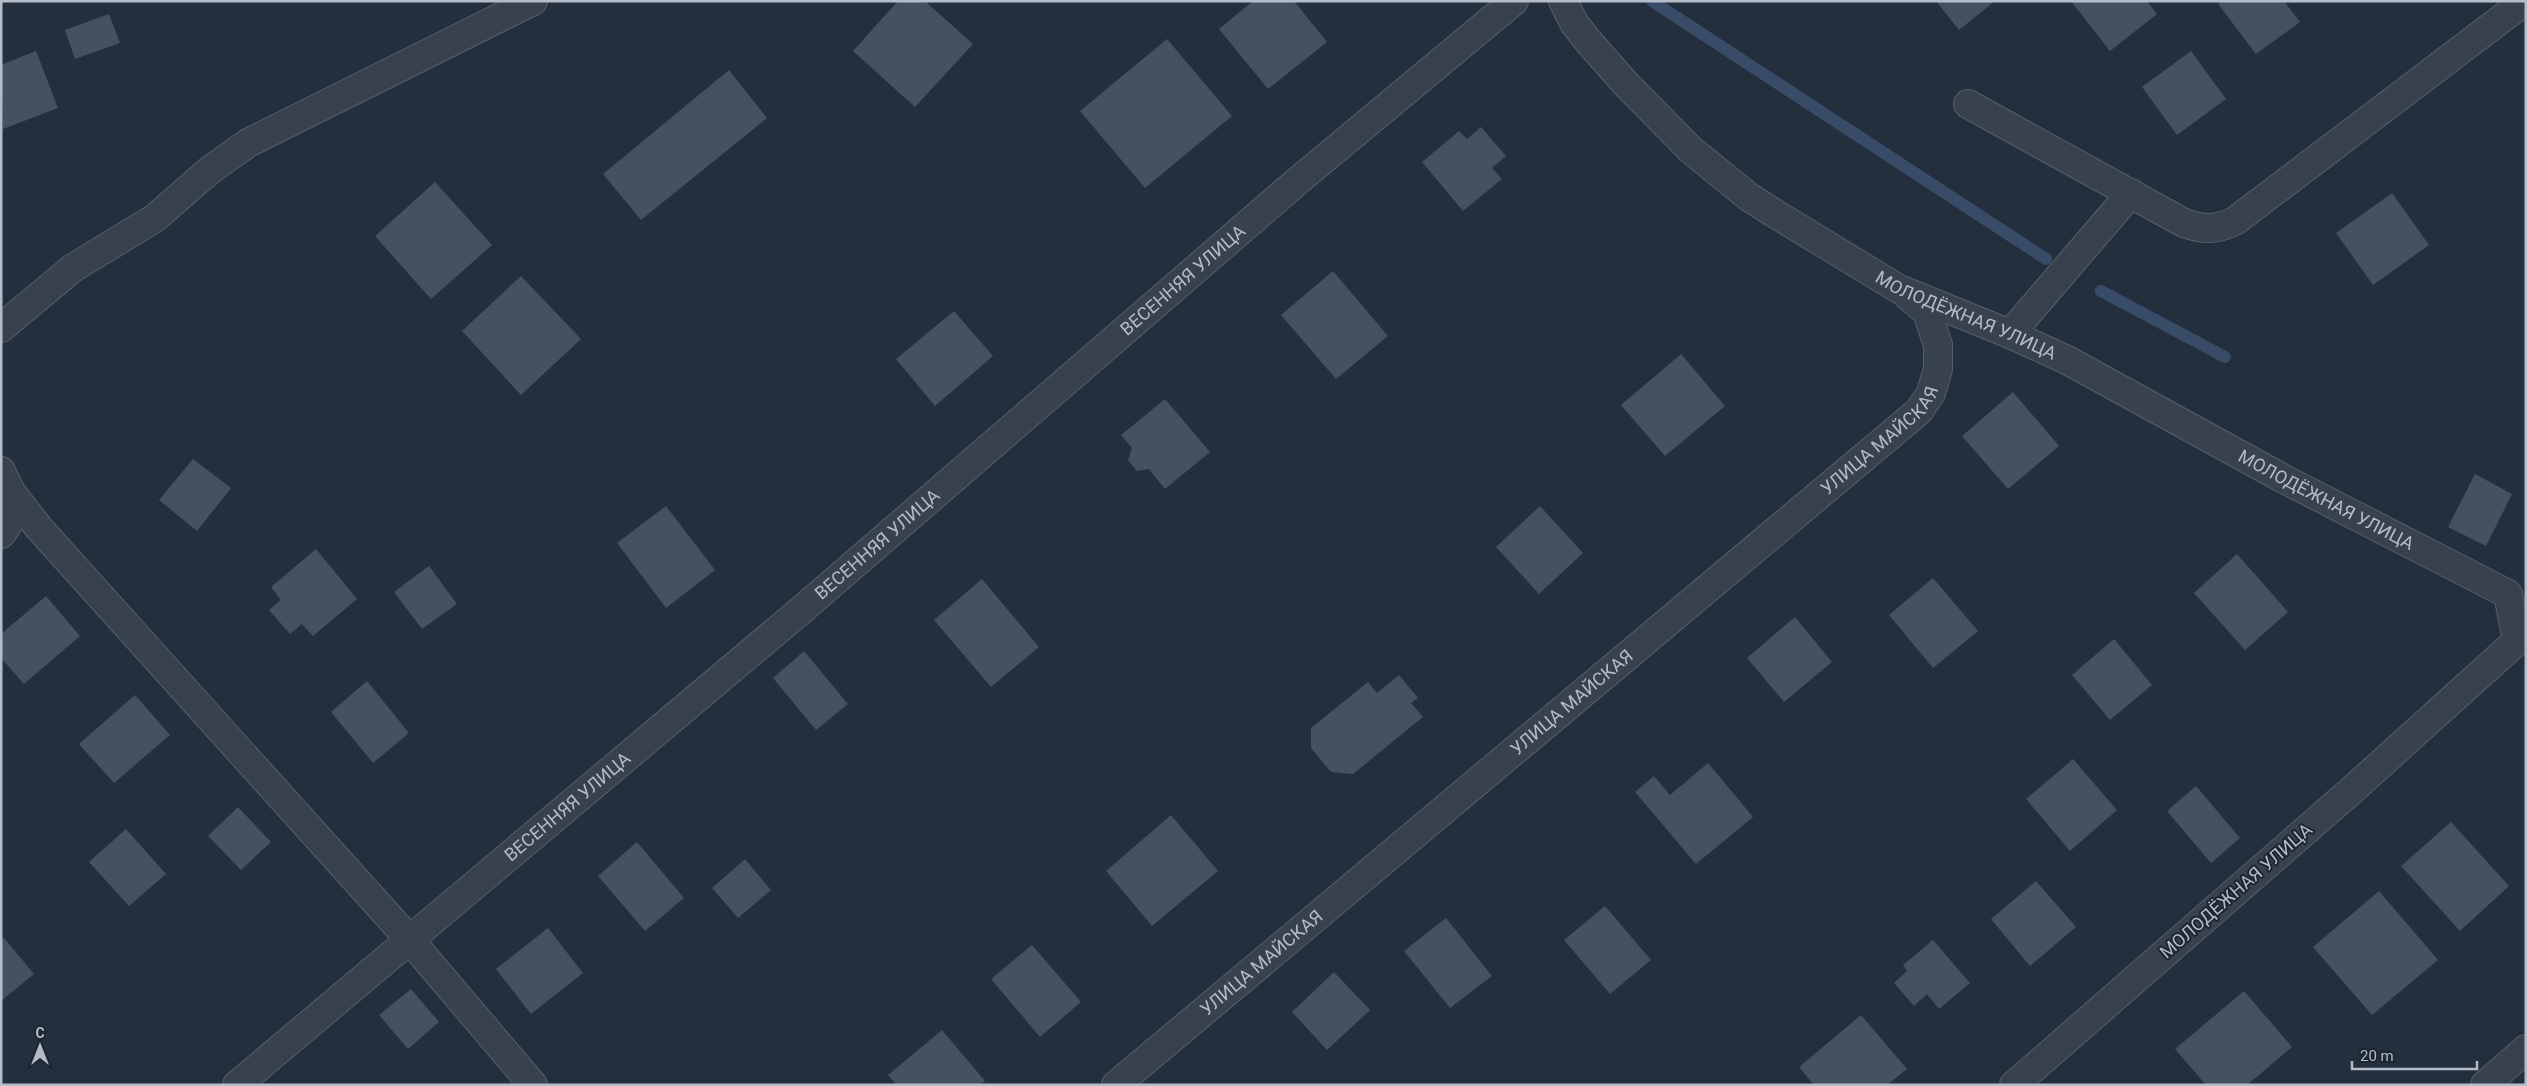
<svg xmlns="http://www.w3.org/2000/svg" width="2527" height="1086" font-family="Roboto,sans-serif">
	<rect width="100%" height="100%" fill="#242f3e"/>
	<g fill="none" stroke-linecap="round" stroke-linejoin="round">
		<path stroke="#394c67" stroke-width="12" d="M1652,1L2046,259
			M2101,291L2225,357"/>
	</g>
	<path fill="#455162" d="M898,1H925L973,44L915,107L853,51Z
		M1253,1H1294L1327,42L1268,89L1219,29Z
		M1936,1H1995L1959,30Z
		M2071,1H2147L2157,14L2110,51Z
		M2221,1H2284L2300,22L2256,54L2218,4Z
		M109,14L120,43L75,59L65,30Z
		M1167,39L1232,116L1145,188L1080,111Z
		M36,51L58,108L3,129L1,65Z
		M2191,51L2226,99L2177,135L2142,87Z
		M729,70L767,118L641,220L603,174Z
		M1481,127L1506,156L1492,168L1502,179L1463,211L1422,162L1459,131L1467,139Z
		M435,182L492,245L431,299L375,236Z
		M2392,193L2429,245L2373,285L2336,233Z
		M1333,271L1388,336L1336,379L1281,315Z
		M521,276L581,339L521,395L462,331Z
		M954,311L993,356L935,406L896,359Z
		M1681,354L1725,406L1665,456L1621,405Z
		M2013,392L2059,446L2008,489L1962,436Z
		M1165,399L1210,452L1165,489L1149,469L1137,471L1128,460L1132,448L1121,435Z
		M193,459L231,488L197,531L159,500Z
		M2475,474L2512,494L2486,546L2448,527Z
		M666,506L715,570L666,608L617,543Z
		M1540,506L1583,553L1539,594L1496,547Z
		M316,549L357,599L313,636L302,624L290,634L269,610L281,600L271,587Z
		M2237,554L2288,612L2245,650L2194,593Z
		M429,566L457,604L422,629L394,592Z
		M1933,578L1978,631L1933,668L1889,615Z
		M982,579L1039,647L991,687L934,620Z
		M46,596L80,636L24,684L1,658V634Z
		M1795,617L1832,662L1784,702L1747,658Z
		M2114,639L2152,685L2110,720L2072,675Z
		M804,651L848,704L816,730L773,678Z
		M1399,675L1418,698L1411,703L1423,717L1353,774L1331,772L1311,748V728L1368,682L1377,693Z
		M367,681L409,733L373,763L331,712Z
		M135,695L170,735L114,783L79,744Z
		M2073,759L2117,810L2070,851L2026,799Z
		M1708,763L1753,817L1696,864L1635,792L1654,776L1670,795Z
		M2196,786L2240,838L2211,863L2167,811Z
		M238,807L271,842L241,870L208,836Z
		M1171,815L1218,871L1152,926L1106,871Z
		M2451,822L2509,886L2460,931L2401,866Z
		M126,829L166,874L129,906L89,862Z
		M637,842L684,898L645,931L598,876Z
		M745,859L771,890L738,918L712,888Z
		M2036,881L2076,927L2030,966L1991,919Z
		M2379,891L2438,960L2372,1015L2313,947Z
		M1605,906L1651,960L1610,994L1564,940Z
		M1446,918L1492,976L1450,1008L1404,951Z
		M548,928L583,973L531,1014L496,969Z
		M4,938L34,974L1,1001V940Z
		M1933,940L1970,983L1939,1009L1927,994L1914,1006L1894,983L1907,971L1903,965Z
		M1032,945L1081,1002L1040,1037L991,979Z
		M1334,972L1370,1010L1327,1050L1292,1012Z
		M411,989L439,1022L408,1049L379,1015Z
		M2244,991L2292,1047L2247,1085H2206L2175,1049Z
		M1861,1015L1907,1069L1887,1085H1814L1799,1067Z
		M942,1030L985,1081L980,1085H897L888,1075Z"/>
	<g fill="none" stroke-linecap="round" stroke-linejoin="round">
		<g stroke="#565f6c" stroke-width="30">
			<g id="minor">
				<path id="s1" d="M1563,1L1574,23L1588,41L1625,83L1691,150L1749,197L1774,213L1899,289L2010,334L2067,360L2284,479L2508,594L2517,641L2352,790L2014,1085"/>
				<path d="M1968,104L2184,223C2204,230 2216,230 2235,221L2525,1"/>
				<path d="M1,328L73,268L155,218L210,170L248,143L533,1"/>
				<path d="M2010,334L2131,193"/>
				<path d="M1,471L11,492L39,528L409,939L533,1085"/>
				<path d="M1,534C12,521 17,508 11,492"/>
				<path id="s2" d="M237,1085L799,612L1300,179L1514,1"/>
				<path id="s3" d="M1116,1085L1919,411L1931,393L1938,369V345L1927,312L1908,296"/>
				<path d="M2485,1085L2526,1049"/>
			</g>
		</g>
		<use href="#minor" stroke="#38414e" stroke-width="28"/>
	</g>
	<g text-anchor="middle" stroke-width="4" stroke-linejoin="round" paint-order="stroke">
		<g font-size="18" fill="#b4bcc9" stroke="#1d2633">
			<text dy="6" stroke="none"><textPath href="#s2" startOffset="1242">ВЕСЕННЯЯ УЛИЦА</textPath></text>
			<text dy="6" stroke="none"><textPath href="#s1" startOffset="520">МОЛОДЁЖНАЯ УЛИЦА</textPath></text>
			<text dy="6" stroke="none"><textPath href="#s3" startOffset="1000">УЛИЦА МАЙСКАЯ</textPath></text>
			<text dy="6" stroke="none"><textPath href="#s1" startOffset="925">МОЛОДЁЖНАЯ УЛИЦА</textPath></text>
			<text dy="6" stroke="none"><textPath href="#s2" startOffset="838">ВЕСЕННЯЯ УЛИЦА</textPath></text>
			<text dy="6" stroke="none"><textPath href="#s3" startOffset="595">УЛИЦА МАЙСКАЯ</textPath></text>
			<text dy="6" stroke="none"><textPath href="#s2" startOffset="432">ВЕСЕННЯЯ УЛИЦА</textPath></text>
			<text transform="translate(2236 891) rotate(-41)" y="6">МОЛОДЁЖНАЯ УЛИЦА</text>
			<text dy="6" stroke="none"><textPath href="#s3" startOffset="190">УЛИЦА МАЙСКАЯ</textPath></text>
		</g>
	</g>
	<rect width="2527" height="1086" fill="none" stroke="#b4bcc9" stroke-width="5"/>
	<g transform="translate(40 1046)" stroke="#1d2633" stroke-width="4" paint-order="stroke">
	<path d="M0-4L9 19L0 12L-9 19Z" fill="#b4bcc9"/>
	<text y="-8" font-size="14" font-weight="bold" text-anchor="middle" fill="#b4bcc9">С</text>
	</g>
	<path d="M2352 1061v8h125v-8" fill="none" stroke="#b4bcc9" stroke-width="2.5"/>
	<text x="2360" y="1061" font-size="15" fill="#b4bcc9" stroke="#1d2633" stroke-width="4" paint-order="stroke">20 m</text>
</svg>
